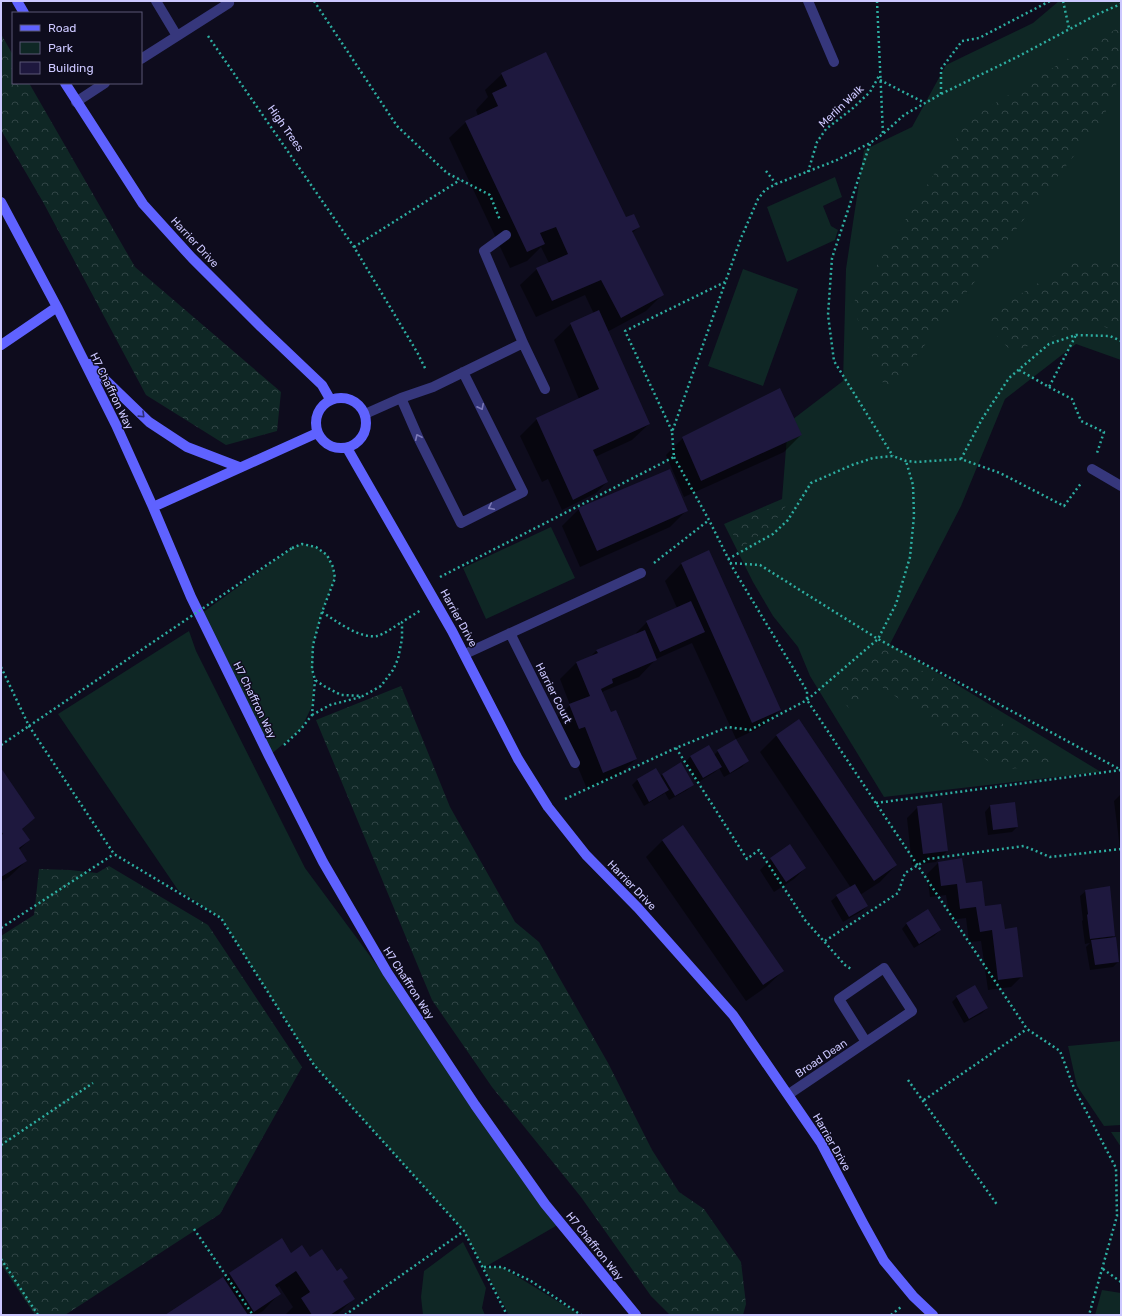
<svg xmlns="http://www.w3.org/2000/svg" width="1122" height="1316" font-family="Rubik,sans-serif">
	<defs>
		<pattern id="forest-crowns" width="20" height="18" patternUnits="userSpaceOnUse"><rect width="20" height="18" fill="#0f2725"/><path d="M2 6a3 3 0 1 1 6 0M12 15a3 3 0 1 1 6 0" fill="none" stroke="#314546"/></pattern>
	</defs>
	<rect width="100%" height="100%" fill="#0e0c1d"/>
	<path fill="#0f2725" d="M1059,1H1121V360L1076,344L1005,399L961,506L890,644L1101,772L884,797L810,676L798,647L773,616L753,582L724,524L782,499L788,423L843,381L846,269L864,150L912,127L946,65L1033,23Z
		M835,177L842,197L823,206L831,226L838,230L835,240L787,262L767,207Z
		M743,269L798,289L763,386L708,366Z
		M551,527L575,578L486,619L463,568Z
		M302,544L316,547L327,555L333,567L335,578L322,612L313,645V704L301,729L269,756L202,613L292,548Z
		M189,631L196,651L305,868L427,1033L561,1223L485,1267H502L580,1315H509L464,1231L314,1065L221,918L178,890L58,714Z
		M1121,1041V1125L1104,1126L1077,1086L1068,1046Z
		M1111,1132H1121V1147Z
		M463,1242L486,1288L482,1308L485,1315H423L421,1297L424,1271Z
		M1102,1290L1121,1293V1315H1095Z"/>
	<path fill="url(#forest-crowns)" d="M1121,26V72L1103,119L887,393L852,305L968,120Z
		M1,34L13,55V83H29L135,267L281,392L277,431L226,445L146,395L43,202L1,130Z
		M1075,260L1121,262V333L1091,322L1012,352L981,319Z
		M791,499L770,528L740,548L729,526Z
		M880,643L1062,763L1001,770L882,687L853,713L833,689Z
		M401,686L450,807L515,922L539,942L608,1063L652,1150L679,1192L704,1209L741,1262L746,1304L743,1315H670L651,1296L581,1197L492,1087L432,1000L316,720Z
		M109,866L208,925L302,1067L220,1214L65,1315H35L1,1264V936L34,915L39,869L70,870L97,873Z"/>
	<path fill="#0007" d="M502,74L625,218L639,227L632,233L662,295L646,311L607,332L649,424L632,440L595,457L607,482L596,493L562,510L548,479L542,482L520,436L537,419L579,399L554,340L571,324L594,314L585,295L536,317L520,285L537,269L549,263L541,247L527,261L510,268L449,138L466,122L478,116L476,110L488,97L485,90Z
		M801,435L784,452L684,497L666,455L683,438Z
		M579,509L686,511L670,527L580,567L562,526Z
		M709,552L780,710L763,726L736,739L692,643L656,659L639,677L604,691L602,693L610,714L636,759L619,775L587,789L568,743L553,722L570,705L560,679L576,663L590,657L597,650L636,634V633L647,622L677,608L665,581L681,564Z
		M799,721L896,865L880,882L860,895L867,906L862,911L843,922L831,901L837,896L851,888L760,752L776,736Z
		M709,746L714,755L718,751L747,761L742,767L724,777L719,768L715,772L697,783L685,762L690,757Z
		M655,769L660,777L662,774L693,784L687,790L669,800L665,793L644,806L632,785L637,780Z
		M1,771L34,818L21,830L29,840L19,850L26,861L9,877L1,882Z
		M1121,794V856L1114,801Z
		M1014,803L1017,827L1012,832L988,835L985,812L990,806Z
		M918,807L947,851L936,862L912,865L907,818Z
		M663,840L783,971L766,987L746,1001L646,857Z
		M771,859L805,868L794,879L774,892L760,870Z
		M961,859L965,884L985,907L1022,976L1011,987L988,990L981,941L969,942L966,918L950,920L946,895L930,897L927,874L938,863Z
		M1086,891L1114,935L1111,939L1118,962L1113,967L1090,970L1086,947L1090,943L1085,944L1082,921L1083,920L1080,896Z
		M907,923L940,930L934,936L914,948L902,929Z
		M957,997L987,1008L982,1013L964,1023L952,1002Z
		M281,1239L291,1254L310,1259L342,1282L353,1299L337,1315H285L293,1307L279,1286L276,1289L279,1294L263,1311L256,1315H167L223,1279L229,1274Z"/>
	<path fill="#1e183e" d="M546,52L626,217L634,214L640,227L632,231L664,295L621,318L601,280L552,301L536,268L568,254L556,227L540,233L545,244L527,252L465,121L498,106L492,93L507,86L501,73Z
		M599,310L650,424L593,450L608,482L573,500L536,418L599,389L570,323Z
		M780,388L802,435L701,481L682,437Z
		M670,469L688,511L597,551L578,508Z
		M709,550L781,710L752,723L681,563Z
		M691,601L705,632L660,652L646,621Z
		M645,630L657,660L612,679L613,683L601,689L611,712L616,710L637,759L603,773L585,727L579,729L569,704L590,696L576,662L598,653L596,650Z
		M799,719L897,865L874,881L776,735Z
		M736,739L749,761L730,773L717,750Z
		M709,745L722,767L703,778L690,756Z
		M681,762L694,785L675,796L662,774Z
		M1,768L35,818L22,829L30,840L19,848L27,861L1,877V835L3,834L1,831Z
		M656,768L669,790L649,802L637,779Z
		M1015,802L1018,827L993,830L990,805Z
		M942,803L948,851L923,854L917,806Z
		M683,825L784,971L763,985L662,840Z
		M790,844L806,868L786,882L770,858Z
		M962,858L966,883L982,881L985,906L1001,904L1005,929L1017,927L1023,977L998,980L992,930L980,932L976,907L960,909L957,884L941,886L938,862Z
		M855,884L868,906L849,917L836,895Z
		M1110,886L1115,936L1090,939L1087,915L1088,914L1085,890Z
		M928,909L941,930L919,944L906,923Z
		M1116,937L1119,962L1095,965L1091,940Z
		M975,985L988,1008L969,1019L956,996Z
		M282,1238L291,1253L302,1245L310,1257L322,1249L337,1271L341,1268L348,1278L343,1281L355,1299L330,1315H312L301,1298L310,1292L296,1271L275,1285L281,1294L254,1312L229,1273Z
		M223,1277L248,1315H165Z"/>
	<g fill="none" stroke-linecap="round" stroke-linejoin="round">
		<path stroke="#2daea1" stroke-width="2.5" stroke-dasharray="2 3" stroke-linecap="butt" d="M314,1L397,126L447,173L490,195L500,220
			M877,1L883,134
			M1063,1L1069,28
			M208,36L354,247L417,352L426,370
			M880,80L925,103
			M941,94V69L962,41L979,38L1050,1
			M870,144L832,258L828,315L834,361L893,456
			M766,171L776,184
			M808,172L817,142L826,129L852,109L870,92L879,76
			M354,247L460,180
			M1019,370L1049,387L1076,335
			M1049,387L1072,399L1081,421L1104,432L1097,453
			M672,431L625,331L725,282
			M674,457L709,520L734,570L807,691V700L1027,1029L1060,1051L1074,1088L1116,1168L1117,1216L1089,1315
			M961,459L982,419L1009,378L1049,344L1076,335L1110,336L1121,341
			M292,548L302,544L316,547L327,555L333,567L335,578L322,612L313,645L312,669L315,680L324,686L341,695L363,696L381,686L393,670L398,659L402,639V622L421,610
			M728,559L773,534L788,520L811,483L852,465L873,458L893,456L906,461L916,462L961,459L1000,473L1064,506L1082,482
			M654,563L709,520
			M730,563L760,565L878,639L1121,770V773
			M440,577L674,457L672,432L741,238L758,199L765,190L776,184L837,160L870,143L883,134L904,115L941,94L1017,57L1098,14L1121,4
			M322,612C336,621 360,639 377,636C385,634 395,626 402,622
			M1,667L29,726L112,851L114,854L221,918L314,1065L464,1231L507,1315
			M312,715L330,705L361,697
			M1,745L29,726
			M284,745L301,729L312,715L315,680
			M676,748L747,859L759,850L805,920L845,965L851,969
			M565,799L676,748L728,727L750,730L807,700L878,639L896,604L910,557L914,516L913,485L906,461
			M876,803L1121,770
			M1,928L114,854
			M825,941L898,893L905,873L928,859L1024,846L1050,857L1121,849
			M908,1080L998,1206
			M924,1100L1027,1029
			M1,1145L93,1083
			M194,1229L253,1315
			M1,1259L38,1315
			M484,1267H502L531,1281L581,1315
			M1103,1269L1121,1282
			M345,1315L464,1231
			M891,1315L901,1307"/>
		<path stroke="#36377c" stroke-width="10" d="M506,235L484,251L523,343L545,389
			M401,398L418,437L461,523L523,492L463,372
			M365,414L401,398L433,387L523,343"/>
		<path stroke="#36377c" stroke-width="10" d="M156,1L177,36
			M808,1L834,62
			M141,59L229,3L228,1
			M76,102L105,83
			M1092,469L1121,486
			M510,633L575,763
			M465,654L641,573
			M789,1094L912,1011L884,968L839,999L866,1042"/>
		<path stroke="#5f62ff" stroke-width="10" d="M17,1L24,13
			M65,83L143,204L192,258L261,327L322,385L330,399
			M1,202L57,307L116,425L153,507L191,597L269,756L323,862L387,972L475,1105L545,1204L636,1315
			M1,345L57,307
			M89,364L149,422L187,447L239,467
			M316 423a25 25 0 1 1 50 0a25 25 0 1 1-50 0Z
			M347,448L452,631L518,759L548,807L586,855L638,908L733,1015L821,1143L863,1223L884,1261L913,1296L933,1315
			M153,507L317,433"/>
		<path stroke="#2daea1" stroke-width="2.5" stroke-dasharray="2 3" stroke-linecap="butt" d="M29,726L292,548"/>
	</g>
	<defs><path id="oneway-chevron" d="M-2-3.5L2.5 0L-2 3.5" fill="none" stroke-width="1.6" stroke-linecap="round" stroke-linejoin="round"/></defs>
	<g stroke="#7a78b7">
		<use href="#oneway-chevron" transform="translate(481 407) rotate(64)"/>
		<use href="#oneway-chevron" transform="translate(418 437) rotate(-115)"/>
		<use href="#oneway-chevron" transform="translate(491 507) rotate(154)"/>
	</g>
	<use stroke="#2e2e77" href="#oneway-chevron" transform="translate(142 415) rotate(44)"/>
	<g text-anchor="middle" stroke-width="3" stroke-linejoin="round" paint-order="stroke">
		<g font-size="11" fill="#ccc8ff" stroke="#0e0c1d">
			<text transform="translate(841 106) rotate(-43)" y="4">Merlin Walk</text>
			<text transform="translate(286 128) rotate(55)" y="4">High Trees</text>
			<text transform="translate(195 242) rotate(47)" y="4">Harrier Drive</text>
			<text transform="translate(112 391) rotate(64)" y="4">H7 Chaffron Way</text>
			<text transform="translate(459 618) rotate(61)" y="4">Harrier Drive</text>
			<text transform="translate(554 693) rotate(63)" y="4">Harrier Court</text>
			<text transform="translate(255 700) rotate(64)" y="4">H7 Chaffron Way</text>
			<text transform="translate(632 885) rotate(46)" y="4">Harrier Drive</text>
			<text transform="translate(409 983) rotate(57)" y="4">H7 Chaffron Way</text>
			<text transform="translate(821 1058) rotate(-34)" y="4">Broad Dean</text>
			<text transform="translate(832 1142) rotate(60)" y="4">Harrier Drive</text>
			<text transform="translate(595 1246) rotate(51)" y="4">H7 Chaffron Way</text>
		</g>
	</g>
	<rect width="1122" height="1316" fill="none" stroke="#ccc8ff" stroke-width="4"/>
	<rect x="12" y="12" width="130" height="72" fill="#0e0c1d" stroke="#5a5777"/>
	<rect x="20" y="25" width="20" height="6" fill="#5f62ff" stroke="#5a5777"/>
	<text x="48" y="32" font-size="12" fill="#ccc8ff">Road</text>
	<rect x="20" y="42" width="20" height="12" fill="#0f2725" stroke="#5a5777"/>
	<text x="48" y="52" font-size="12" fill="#ccc8ff">Park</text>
	<rect x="20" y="62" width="20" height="12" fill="#1e183e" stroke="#5a5777"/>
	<text x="48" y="72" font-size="12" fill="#ccc8ff">Building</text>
</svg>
